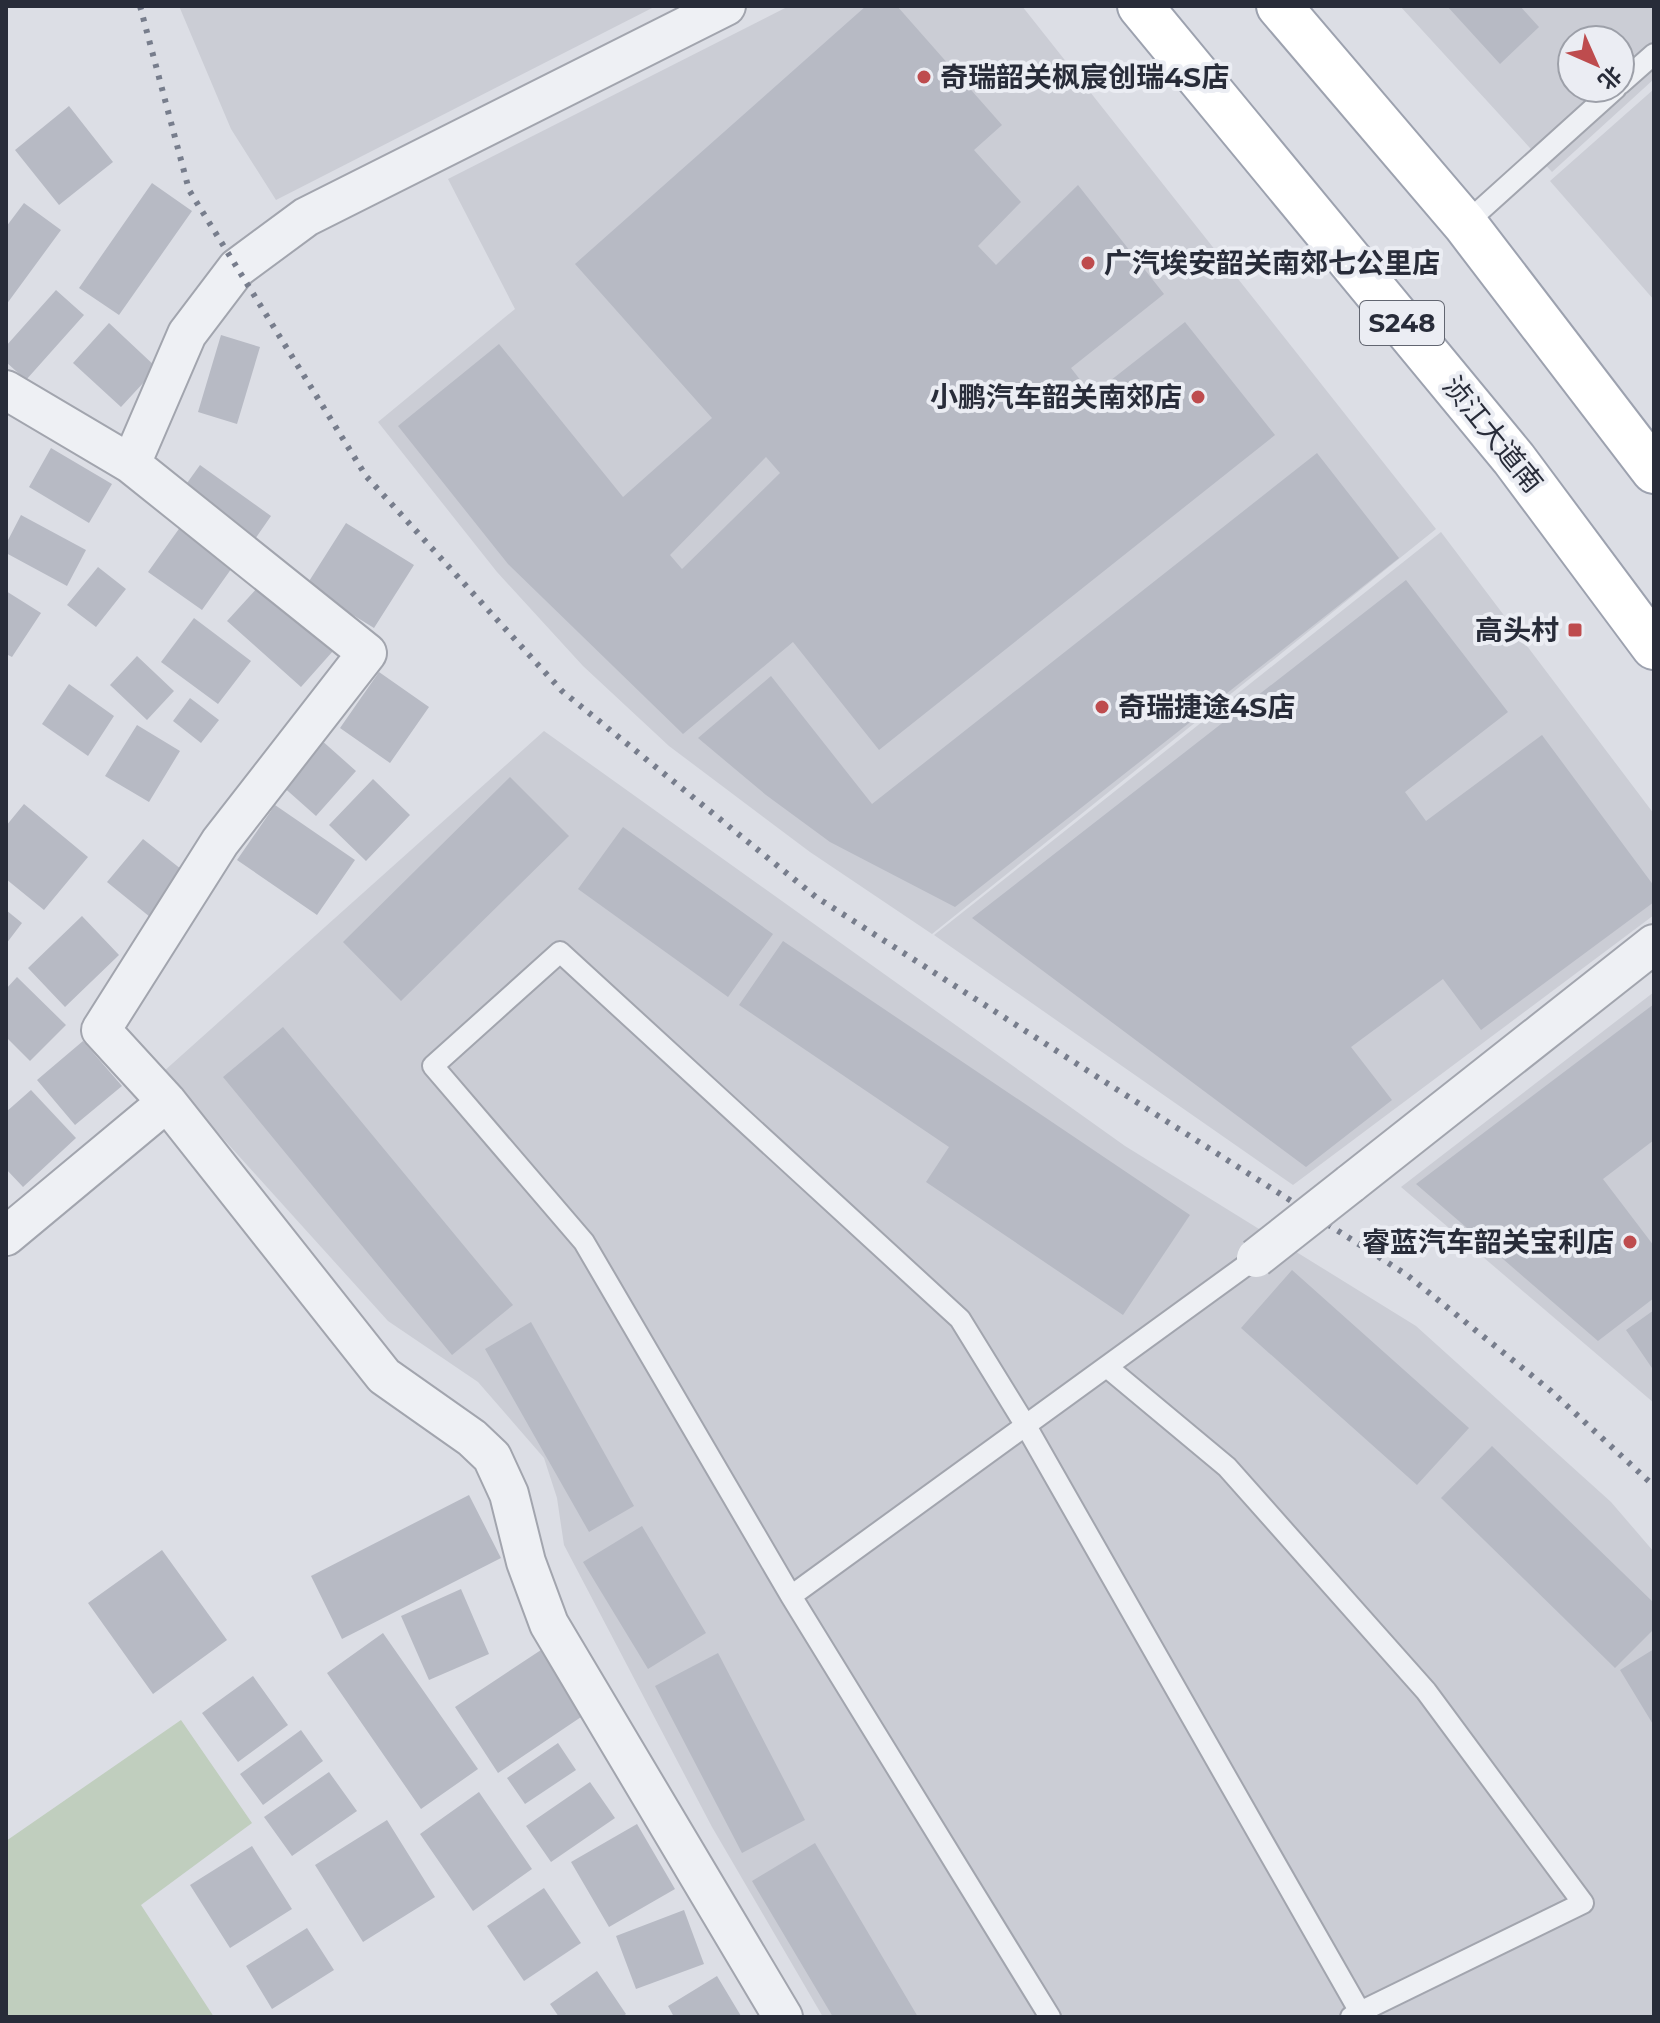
<svg xmlns="http://www.w3.org/2000/svg" width="1660" height="2023" font-family="Montserrat,'Noto Sans SC',sans-serif">
	<rect width="100%" height="100%" fill="#dcdee5"/>
	<path fill="#cbcdd5" fill-rule="evenodd" d="M179,6H656L276,200L231,129Z
		M789,6H1022L1436,529L932,934L810,852L669,746L583,666L497,572L378,422L515,309L448,179Z
		M1400,6H1654V79L1552,172ZM1572,40H1620V88H1572Z
		M1654,89V300L1550,181Z
		M1441,532L1654,814V915L1293,1185L934,935Z
		M544,731L1125,1146L1416,1326L1611,1502L1654,1552V2017H823L712,1827L564,1545L557,1498L544,1458L478,1382L388,1321L163,1072Z
		M1654,992V1403L1401,1187Z"/>
	<path fill="#c0cebe" d="M181,1720L252,1823L141,1905L214,2017H6V1841Z"/>
	<path fill="#b7bac4" fill-rule="evenodd" d="M866,6H897L1002,125L974,150L1021,202L978,246L996,265L1078,185L1164,294L1071,368L1092,395L1185,322L1275,435L879,750L793,642L683,734L508,564L398,426L499,344L623,497L712,418L575,264ZM766,457L780,473L682,569L670,555Z
		M1447,6H1520L1539,27L1500,64Z
		M69,106L113,162L59,205L15,150Z
		M152,183L192,211L119,315L79,288Z
		M24,203L61,230L6,305V227Z
		M56,290L84,315L26,380L6,362V346Z
		M109,323L157,368L121,407L73,363Z
		M221,335L260,347L237,424L198,412Z
		M51,448L112,484L89,523L29,487Z
		M1317,453L1399,558L955,907L830,842L766,795L698,738L771,676L872,804Z
		M200,465L271,516L248,549L177,497Z
		M21,515L86,550L67,586L6,553V544Z
		M346,523L414,565L374,628L306,586Z
		M181,526L234,565L202,610L148,572Z
		M98,567L126,589L96,627L67,605Z
		M1406,580L1508,712L1405,792L1426,821L1542,735L1654,886V902L1481,1030L1443,979L1351,1047L1392,1100L1306,1167L972,918Z
		M260,585L333,651L301,687L227,621Z
		M6,591L41,613L12,657L6,654Z
		M194,618L251,661L218,704L161,662Z
		M137,656L174,691L147,720L110,685Z
		M379,672L429,707L390,763L340,728Z
		M69,684L114,716L88,756L42,724Z
		M190,698L219,720L201,743L173,721Z
		M137,725L180,751L149,802L105,776Z
		M320,739L356,771L316,816L280,784Z
		M510,777L569,836L401,1001L343,942Z
		M373,779L410,815L366,861L329,825Z
		M24,804L88,857L44,910L6,879V826Z
		M275,805L355,860L317,915L237,860Z
		M623,827L773,934L728,997L578,889Z
		M143,839L186,873L150,917L107,882Z
		M6,910L22,923L6,944Z
		M82,916L119,955L65,1007L28,968Z
		M783,941L1190,1215L1123,1315L926,1182L949,1147L739,1005Z
		M17,977L66,1025L30,1061L6,1037V989Z
		M1654,1004V1140L1603,1179L1654,1246V1298L1598,1341L1416,1184Z
		M283,1027L513,1305L452,1355L223,1077Z
		M83,1041L122,1086L75,1125L37,1080Z
		M31,1090L76,1138L23,1187L6,1169V1112Z
		M1292,1270L1469,1428L1417,1485L1241,1328Z
		M1654,1310V1371L1626,1330Z
		M531,1322L634,1506L589,1532L485,1349Z
		M1492,1446L1654,1603V1629L1615,1668L1441,1498Z
		M469,1495L501,1558L342,1639L311,1576Z
		M642,1526L706,1633L648,1669L583,1562Z
		M162,1550L227,1640L153,1694L88,1603Z
		M461,1589L489,1654L429,1680L401,1616Z
		M383,1633L478,1769L421,1809L327,1673Z
		M1654,1649V1726L1620,1670Z
		M541,1650L584,1715L498,1773L455,1707Z
		M718,1653L805,1820L742,1853L655,1686Z
		M253,1676L288,1725L238,1762L202,1713Z
		M301,1730L323,1761L263,1805L240,1774Z
		M558,1743L576,1770L525,1804L507,1778Z
		M329,1772L357,1811L292,1856L264,1817Z
		M590,1782L615,1818L551,1862L526,1826Z
		M479,1792L532,1869L473,1911L420,1834Z
		M387,1820L435,1897L363,1942L315,1865Z
		M637,1824L675,1889L609,1927L571,1862Z
		M815,1843L918,2017H833L752,1881Z
		M252,1846L292,1909L230,1948L190,1885Z
		M544,1888L581,1943L524,1981L487,1926Z
		M684,1910L704,1964L636,1989L616,1936Z
		M307,1928L334,1970L272,2009L246,1966Z
		M597,1971L626,2014L622,2017H559L550,2004Z
		M717,1976L741,2016L674,2017L668,2006Z"/>
	<g fill="none" stroke-linecap="round" stroke-linejoin="round">
		<g stroke="#a2a5ae" stroke-width="24">
			<path id="lane" d="M1620,84L1654,54
				M1465,224L1616,88
				M1107,1367L1227,1467L1426,1691L1583,1903L1360,2012
				M791,1596L1256,1258
				M1050,2017L791,1596L584,1242L433,1066L560,952L960,1319L1026,1426L1360,2012L1351,2017"/>
		</g>
		<g stroke="#a2a5ae" stroke-width="42">
			<path id="street" d="M6,390L131,464L367,653L220,842L101,1030L167,1102
				M131,464L187,334L237,268L306,217L726,6
				M1350,1184L1654,944
				M6,1236L167,1102L384,1376L472,1438L492,1457L509,1494L526,1562L549,1624L783,2017"/>
		</g>
		<g stroke="#9da2af" stroke-width="48">
			<path id="primary" d="M1140,6L1514,459L1654,647
				M1279,6L1465,224L1654,471"/>
		</g>
		<use href="#lane" stroke="#eef0f4" stroke-width="20"/>
		<use href="#street" stroke="#eef0f4" stroke-width="38"/>
		<use href="#primary" stroke="#fff" stroke-width="44"/>
		<path stroke="#777d8c" stroke-width="6" stroke-dasharray="4 8" stroke-linecap="butt" d="M140,6L189,190L366,476L562,691L816,897L1407,1275L1551,1391L1654,1486"/>
		<g stroke="#a2a5ae" stroke-width="42" stroke-linecap="butt">
			<path id="street-bridge" d="M1256,1258L1350,1184"/>
		</g>
		<use href="#street-bridge" stroke="#eef0f4" stroke-width="38"/>
	</g>
	<g fill="#be4c4e" stroke="#ebedf3" stroke-width="3">
		<circle cx="924" cy="77" r="8"/>
		<circle cx="1088" cy="263" r="8"/>
		<circle cx="1198" cy="397" r="8"/>
		<rect x="1567" y="622" width="16" height="16" rx="4"/>
		<circle cx="1102" cy="707" r="8"/>
		<circle cx="1630" cy="1242" r="8"/>
	</g>
	<g text-anchor="middle" stroke-width="8" stroke-linejoin="round" paint-order="stroke">
		<rect fill="#ebedf3" stroke="#626671" stroke-width="2" x="1360" y="301" width="84" height="44" rx="6"/>
		<g font-size="26" font-weight="bold" fill="#282c39">
			<text x="1402" y="332">S248</text>
		</g>
		<g font-size="28" font-weight="bold" fill="#282c39" stroke="#ebedf3" text-anchor="start">
			<text x="940" y="87">奇瑞韶关枫宸创瑞4S店</text>
			<text x="1104" y="273">广汽埃安韶关南郊七公里店</text>
			<text x="1182" y="407" text-anchor="end">小鹏汽车韶关南郊店</text>
			<text x="1559" y="640" text-anchor="end">高头村</text>
			<text x="1118" y="717">奇瑞捷途4S店</text>
			<text x="1614" y="1252" text-anchor="end">睿蓝汽车韶关宝利店</text>
		</g>
		<g font-size="28" fill="#282c39" stroke="#ebedf3">
			<text transform="translate(1493 434) rotate(51)" y="10">浈江大道南</text>
		</g>
	</g>
	<rect width="1660" height="2023" fill="none" stroke="#282c39" stroke-width="16"/>
	<g transform="translate(1596 64) rotate(135)"><circle r="38" fill="#ebedf3" stroke="#9da0a9" stroke-width="2"/>
	<path d="M0-6L14 30L0 20L-14 30Z" fill="#be4c4e"/>
	<text y="-12" font-size="22" font-weight="bold" text-anchor="middle" fill="#282c39">北</text>
	</g>
</svg>
